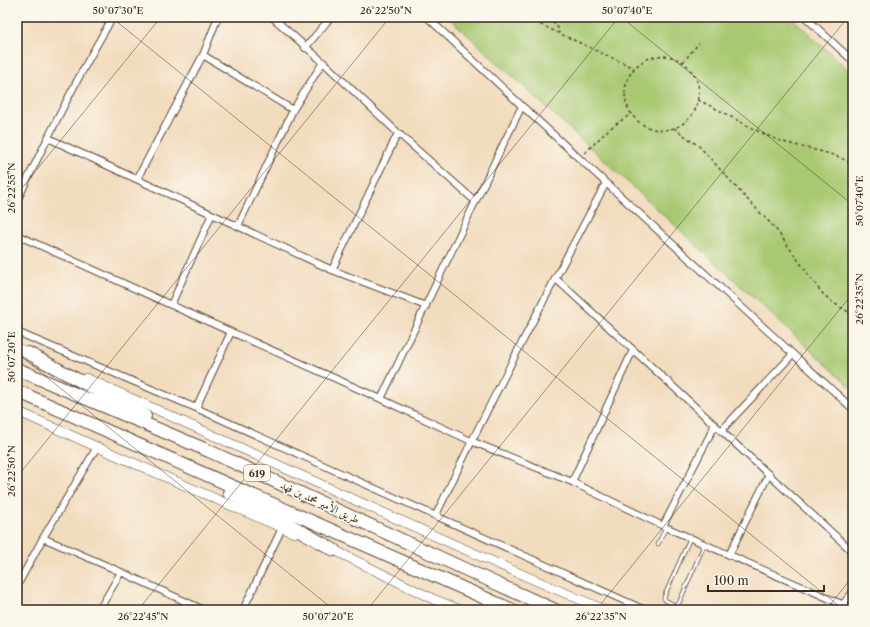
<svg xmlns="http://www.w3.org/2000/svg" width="870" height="627" font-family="'Libre Caslon Text',Amiri,serif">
	<rect width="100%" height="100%" fill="#fbf7ec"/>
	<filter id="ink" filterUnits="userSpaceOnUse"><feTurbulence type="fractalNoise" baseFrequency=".025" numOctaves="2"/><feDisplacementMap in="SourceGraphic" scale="8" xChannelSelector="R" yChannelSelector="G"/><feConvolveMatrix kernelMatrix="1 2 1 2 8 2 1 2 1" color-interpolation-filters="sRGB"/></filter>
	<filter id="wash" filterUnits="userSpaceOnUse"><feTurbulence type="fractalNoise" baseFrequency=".012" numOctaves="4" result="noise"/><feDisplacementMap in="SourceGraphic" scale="16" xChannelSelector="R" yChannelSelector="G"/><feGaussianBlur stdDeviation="0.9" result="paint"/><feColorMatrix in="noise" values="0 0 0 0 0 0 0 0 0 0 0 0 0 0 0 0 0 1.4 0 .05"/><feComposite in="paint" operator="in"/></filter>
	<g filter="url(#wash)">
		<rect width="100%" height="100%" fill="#f2dcbe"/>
		<path fill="#a8c972" stroke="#727a48" d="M448,17H791L853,74V389Z"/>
	</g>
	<g filter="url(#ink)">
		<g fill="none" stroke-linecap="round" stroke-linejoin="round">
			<g stroke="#564536" stroke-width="4.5">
				<path id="lane" d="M690,538L664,597L665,600L676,606L679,603L704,545
					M658,544L666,527"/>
			</g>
			<g stroke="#564536" stroke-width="8">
				<path id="street" d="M272,17L323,62L398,133L475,201
					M427,17L522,106L853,409
					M805,17L853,61
					M17,19L18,17
					M305,48L331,17
					M203,55L293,110
					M48,138L332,270L426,306
					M137,179L203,55L218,17
					M17,201C47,139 77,77 113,17
					M238,226L293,110L323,62
					M17,235L171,305L381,399L471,441L572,482L663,526L853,609
					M332,270L398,133
					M555,278L853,552
					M171,305L212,214
					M17,332L196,408L645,610
					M381,399C428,301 474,203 522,106
					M196,408L231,332
					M721,431L793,354
					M572,482L633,350
					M436,515C489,403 547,293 606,183
					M663,526L715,425
					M43,538L121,572L204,610
					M729,555L769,474
					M17,586L43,538L97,447
					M842,605L853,592
					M99,610L121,572
					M243,610L282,528"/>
			</g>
			<g stroke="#564536" stroke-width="10">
				<path id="secondary" d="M17,348L34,355
					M86,378C259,455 430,537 605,610
					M17,411L97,447L294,533
					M330,548L433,599L460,610"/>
			</g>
			<g stroke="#564536" stroke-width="14">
				<path id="highway" d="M28,353L145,416
					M17,369L209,451L495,583L555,610
					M17,391L512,610
					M229,493L271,514L334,550"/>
			</g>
			<path stroke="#564536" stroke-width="1.5" stroke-dasharray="3 3" stroke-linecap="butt" d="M524,17L634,68
				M549,17L558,28L559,33
				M625 93a37 37 0 1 1 74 0a37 37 0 1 1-74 0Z
				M683,62L699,43
				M698,100C727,113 753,131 783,142C801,147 819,150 836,156C842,158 848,162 853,164
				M674,128L700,147L745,197L775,228L821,292L832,302L845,310L853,314
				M585,153L609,129L631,114"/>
			<use href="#lane" stroke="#fff" stroke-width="3"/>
			<use href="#street" stroke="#fff" stroke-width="6"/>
			<use href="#secondary" stroke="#fff" stroke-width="9"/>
			<use href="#highway" stroke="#fff" stroke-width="12"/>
		</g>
	</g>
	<path fill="none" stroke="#3b2a1e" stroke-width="1" stroke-opacity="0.45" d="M111,17L844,610M621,17L853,205M17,194L161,17M17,353L334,610M17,477L390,17M138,610L619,17M367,610L848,17M596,610L853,293M826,610L853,576"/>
	<g text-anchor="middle" stroke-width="3.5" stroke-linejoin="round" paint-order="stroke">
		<rect fill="#fbf7ec" stroke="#75685c" stroke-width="1" x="244" y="465" width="26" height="16" rx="3"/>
		<g font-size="10" font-weight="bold" fill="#3b2a1e">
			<text x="257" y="477">619</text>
		</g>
		<g font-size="11" fill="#3b2a1e" stroke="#fbf7ec">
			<text transform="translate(320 502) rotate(25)" y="4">طريق الأمير محمد بن فهد</text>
		</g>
	</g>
	<rect width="870" height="627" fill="none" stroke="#fbf7ec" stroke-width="44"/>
	<path d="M708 585v6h116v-6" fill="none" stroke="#3b2a1e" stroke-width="2"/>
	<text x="714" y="585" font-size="12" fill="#3b2a1e" stroke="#fbf7ec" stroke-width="3" paint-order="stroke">100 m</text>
	<rect x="22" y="22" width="826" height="583" fill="none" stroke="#3b2a1e" stroke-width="1.5"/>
	<g font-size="10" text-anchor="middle" fill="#3b2a1e">
		<text x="118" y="14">50°07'30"E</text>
		<text x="386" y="14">26°22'50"N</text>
		<text x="627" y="14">50°07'40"E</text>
		<text transform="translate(11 188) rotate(-90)" y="4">26°22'55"N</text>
		<text transform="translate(859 201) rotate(-90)" y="4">50°07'40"E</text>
		<text transform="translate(859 299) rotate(-90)" y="4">26°22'35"N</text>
		<text transform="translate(11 357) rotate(-90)" y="4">50°07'20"E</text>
		<text transform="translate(11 471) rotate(-90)" y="4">26°22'50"N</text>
		<text x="143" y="620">26°22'45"N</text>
		<text x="328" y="620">50°07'20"E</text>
		<text x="601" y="620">26°22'35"N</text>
	</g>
</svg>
